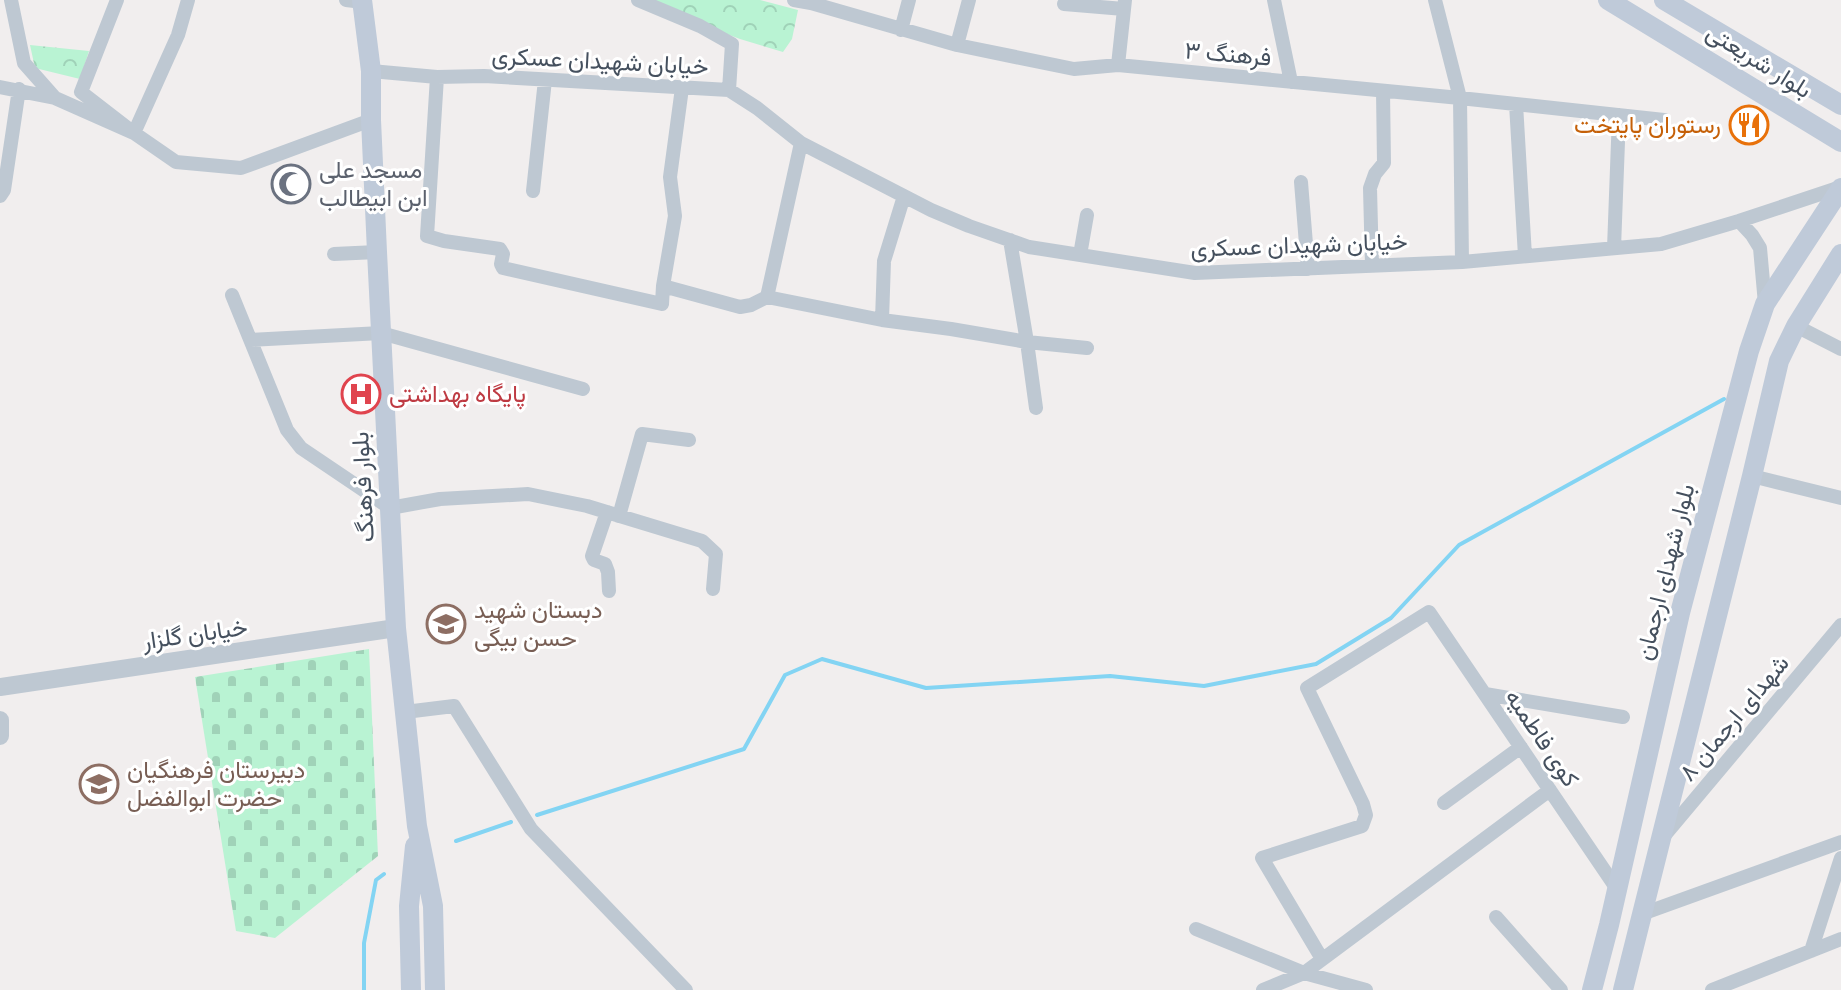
<svg xmlns="http://www.w3.org/2000/svg" width="1841" height="990" font-family="Ubuntu,Vazirmatn,sans-serif">
	<defs>
		<pattern id="cemetery-stones" width="16" height="16" patternUnits="userSpaceOnUse" patternTransform="scale(2)"><rect width="16" height="16" fill="#b9f3d3"/><path d="M2 7V4a2 2 0 0 1 4 0v3zM10 15v-3a2 2 0 0 1 4 0v3z" fill="#a0d2b8"/></pattern>
		<pattern id="park-crowns" width="20" height="18" patternUnits="userSpaceOnUse" patternTransform="scale(2)"><rect width="20" height="18" fill="#b9f3d3"/><path d="M2 6a3 3 0 1 1 6 0M12 15a3 3 0 1 1 6 0" fill="none" stroke="#a0d2b8"/></pattern>
	</defs>
	<rect width="100%" height="100%" fill="#f1eeee"/>
	<path fill="url(#cemetery-stones)" d="M369,649L378,856L275,938L236,931L195,677Z"/>
	<path fill="url(#park-crowns)" d="M637,0H760L798,10L792,39L783,52L740,39Z
		M30,45L89,51L80,79L35,68Z"/>
	<g fill="none" stroke-linecap="round" stroke-linejoin="round">
		<path stroke="#83d4f3" stroke-width="4" d="M537,815L744,749L785,675L822,659L926,688L1110,676L1204,686L1316,664L1391,618L1459,545L1724,399
			M456,841L511,822
			M364,990V943L376,880L384,874"/>
		<path stroke="#bec8d2" stroke-width="14" d="M11,0L24,63L55,98
			M117,0L81,92L134,133L178,35L188,0
			M346,0L363,2
			M638,0L700,26L732,44L729,90
			M794,0L811,3L957,45L1074,69L1118,65L1460,98L1664,120
			M1274,0L1291,82
			M1435,0L1460,98L1462,262
			M1064,4L1124,9
			M901,30L909,0
			M957,45L969,0
			M1118,65L1125,0
			M371,71L437,77L484,76L729,90L757,108L801,143L931,210L969,226L1029,247L1195,273L1462,262L1661,244L1739,221L1841,187
			M437,77L427,236L444,241L500,249L503,254L501,264L503,268L662,304L663,286L675,216L670,177L682,88
			M0,87L55,98L134,133L176,162L241,168L371,120
			M1516,104L1525,256
			M1301,182L1308,269
			M533,191L545,80
			M0,196L4,190L19,89
			M1739,221L1752,235L1760,248L1765,304
			M1614,248L1619,115
			M334,254L377,252
			M1080,255L1087,215
			M1372,266L1370,188L1375,174L1384,163L1383,91
			M663,286L740,307L751,305L767,297L882,320L951,329L1027,342L1010,240
			M232,295L287,430L301,448L390,508L440,499L528,494L587,506L702,541L716,554L713,589
			M767,297L801,143
			M882,320L884,261L904,196
			M1796,326L1841,349
			M251,340L381,333L583,389
			M1036,408L1027,342L1087,348
			M1752,476L1841,498
			M607,512L592,556L594,560L605,564L608,572L609,591
			M619,516L642,434L689,440
			M1485,694L1623,717
			M405,712L454,706L531,829L686,990
			M1444,803L1521,747
			M1664,836L1841,625
			M1642,914L1841,842
			M1496,917L1561,990
			M1196,929L1304,973L1366,990
			M1811,951L1841,858
			M1322,959L1262,858L1362,826L1366,815L1363,804L1307,688L1429,612L1617,889
			M1263,990L1304,973L1550,790
			M1712,990L1841,939"/>
		<path stroke="#bec8d2" stroke-width="18" d="M0,687L396,628
			M0,720V736"/>
		<path stroke="#bfcad9" stroke-width="20" d="M362,0L371,71V120L377,252L396,628L417,826L433,906L435,990
			M1608,0L1841,142
			M1664,0L1841,105
			M411,990L409,906L415,846
			M1592,990L1609,925L1680,613L1749,351L1765,304L1841,188
			M1623,990L1752,476L1779,361L1796,326L1841,254"/>
	</g>
	<defs>
		<g id="restaurant-ring" transform="scale(2)"><circle r="9.5" fill="#fff" stroke="#e8710a" stroke-width="1.5"/><path d="M-5-6h1v4h1v-4h1v4h1v-4h1v5L-1.5 .5V6h-2V.5L-5-1ZM5-6V6H3V1.5H1.5Q1.5-4 5-6Z" fill="#e8710a"/></g>
		<g id="mosque-ring" transform="scale(2)"><circle r="9.5" fill="#fff" stroke="#6b7280" stroke-width="1.5"/><path d="M3.5-4.9A6 6 0 1 0 3.5 4.9A5 5 0 1 1 3.5-4.9Z" fill="#6b7280"/></g>
		<g id="hospital-ring" transform="scale(2)"><circle r="9.5" fill="#fff" stroke="#e0444e" stroke-width="1.5"/><path d="M-5-5h3v3.5h4V-5h3V5h-3V1.5h-4V5h-3Z" fill="#e0444e"/></g>
		<g id="school-ring" transform="scale(2)"><circle r="9.5" fill="#fff" stroke="#8d6e63" stroke-width="1.5"/><path d="M0-5L7-2L0 1L-7-2ZM-4 1L0 2.5L4 1V4Q0 6-4 4Z" fill="#8d6e63"/></g>
	</defs>
	<g fill-rule="evenodd">
		<use href="#restaurant-ring" x="1749" y="125"/>
		<use href="#mosque-ring" x="291" y="184"/>
		<use href="#hospital-ring" x="361" y="394"/>
		<use href="#school-ring" x="446" y="624"/>
		<use href="#school-ring" x="99" y="784"/>
	</g>
	<g text-anchor="middle" stroke-width="6" stroke-linejoin="round" paint-order="stroke">
		<g font-size="24" fill="#45505e" stroke="#fff">
			<text transform="translate(1228 54) rotate(5)" y="8">فرهنگ ۳</text>
			<text transform="translate(600 61) rotate(3)" y="8">خیابان شهیدان عسکری</text>
			<text transform="translate(1759 61) rotate(32)" y="8">بلوار شریعتی</text>
			<text transform="translate(1299 245) rotate(-2)" y="8">خیابان شهیدان عسکری</text>
			<text transform="translate(363 487) rotate(-93)" y="8">بلوار فرهنگ</text>
			<text transform="translate(1665 572) rotate(-76)" y="8">بلوار شهدای ارجمان</text>
			<text transform="translate(195 634) rotate(-8)" y="8">خیابان گلزار</text>
			<text transform="translate(1734 718) rotate(-50)" y="8">شهدای ارجمان ۸</text>
			<text transform="translate(1542 738) rotate(56)" y="8">کوی فاطمیه</text>
		</g>
		<g font-size="24" fill="#c56008" stroke="#fff" text-anchor="end">
			<text x="1721" y="133">رستوران پایتخت</text>
		</g>
		<g font-size="24" fill="#5b616d" stroke="#fff" text-anchor="start">
			<text x="319" y="178">مسجد علی<tspan x="319" dy="28">ابن ابیطالب</tspan></text>
		</g>
		<g font-size="24" fill="#be3a42" stroke="#fff" text-anchor="start">
			<text x="389" y="402">پایگاه بهداشتی</text>
		</g>
		<g font-size="24" fill="#785e54" stroke="#fff" text-anchor="start">
			<text x="474" y="618">دبستان شهید<tspan x="474" dy="28">حسن بیگی</tspan></text>
			<text x="127" y="778">دبیرستان فرهنگیان<tspan x="127" dy="28">حضرت ابوالفضل</tspan></text>
		</g>
	</g>
</svg>
